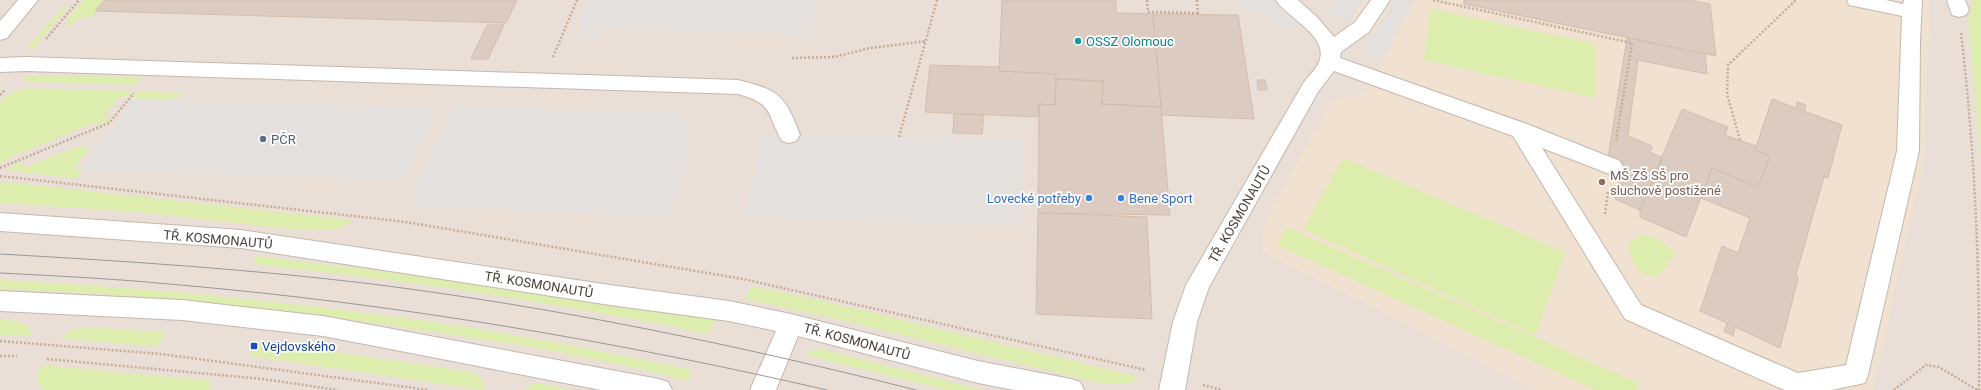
<svg xmlns="http://www.w3.org/2000/svg" width="1981" height="390" font-family="Roboto,sans-serif">
	<rect width="100%" height="100%" fill="#f5efe8"/>
	<path fill="#eadfd6" d="M0,0H1981V390H0Z"/>
	<path fill="#f0e1d1" d="M1336,0H1930L1924,157L1873,390H1535L1262,252L1264,227L1272,208L1331,101L1359,96L1394,41L1328,14Z"/>
	<path fill="#ddedae" d="M84,0H105L91,17H79L72,25L64,24Z
		M1972,0H1981V161L1968,16L1970,17Z
		M62,7H68L32,50L30,49V45Z
		M1431,9L1596,44V98L1424,60Z
		M27,75H39L142,77L136,85L31,82L25,81L24,79Z
		M29,88L134,91L125,97L118,98L103,117L111,118L107,122L90,124L7,159L6,161L0,164V102C8,94 17,89 29,88Z
		M137,91L184,94L167,101L132,99Z
		M89,146L86,153L73,168L82,170L77,179L6,170L22,161L25,168L73,148Z
		M1343,158L1565,252L1535,335L1303,229Z
		M7,182L352,220L343,227L335,229H289L138,212L0,203V183Z
		M1287,227L1638,383L1637,390H1596L1277,245Z
		M1646,235L1658,239L1673,250V257C1664,263 1668,272 1654,277L1638,270L1631,257L1628,243L1639,236Z
		M256,256L390,272L639,309L716,317L709,334C558,303 406,280 253,264L256,259Z
		M0,280C136,287 271,300 406,318C502,331 597,350 692,370L688,381C604,358 520,345 434,332C356,320 277,309 199,302C133,295 66,292 0,289Z
		M751,286L819,300L1139,377C1126,388 1106,384 1091,381L841,320L745,299Z
		M0,320C11,320 33,320 31,336L0,335Z
		M84,327H92L166,333L157,347L61,338L68,332Z
		M257,343L338,352L476,373C481,378 485,382 483,390L250,356Z
		M814,350H824L983,390H947L805,355Z
		M42,365L213,381L209,390H44L37,383V376Z
		M538,383L571,390H524L531,385Z"/>
	<path fill="#e3e0dd" d="M589,0H817L810,35L599,28L595,38H574Z
		M1222,0H1269L1286,10L1301,25L1283,30L1272,18L1266,14Z
		M1337,0H1364L1350,23L1328,14Z
		M1394,0H1415L1381,56L1364,49Z
		M133,98L190,101L437,108L403,180L82,170Z
		M453,106L677,113L692,136L669,216L406,206Z
		M763,133L1022,140L1020,226L744,217Z"/>
	<path fill="#dbcbc0" stroke="#d3beaf" d="M105,0H517L506,23L95,11Z
		M1002,0H1116V13L1153,14L1161,107L1102,104L1103,81L1056,79V74L999,71Z
		M1464,0H1690L1710,4L1716,56L1464,4Z
		M1153,14L1238,15L1254,119L1162,115Z
		M487,25H504L488,59H471Z
		M1627,38L1705,54L1707,74L1638,60L1628,136L1652,146L1650,152L1663,158L1640,210L1615,199L1622,162L1608,158Z
		M930,65L999,67V71L1056,74L1055,105L1039,104V117L925,112Z
		M1056,79L1103,81L1102,104L1161,107L1170,215L1038,213L1039,104L1055,105Z
		M1257,80H1265L1267,90H1258Z
		M1772,99L1796,108L1797,102L1806,105L1804,111L1842,125L1828,178L1824,177L1796,275L1798,279L1780,348L1735,327L1733,336L1724,331L1727,323L1700,311L1722,246L1738,253L1750,218L1701,198L1712,168L1758,187L1770,156L1755,150Z
		M1682,109L1728,127L1725,135L1756,146L1755,150L1770,156L1758,187L1712,168L1686,237L1640,217V210Z
		M954,114L984,115L982,134L953,133Z
		M1038,213L1147,217L1152,319L1036,314Z"/>
	<g fill="none" stroke-linecap="round" stroke-linejoin="round">
		<g stroke="#c5b7ad" stroke-width="2">
			<path id="minor" d="M18,0H38L7,38L0,40V21Z
				M1276,0H1298L1317,17L1334,37L1355,22L1371,0H1390L1369,32L1341,52L1340,58L1527,124L1620,161L1623,167L1620,173L1612,175L1542,148L1641,305L1798,373L1846,365L1897,151L1902,16L1849,5L1847,0H1886L1903,4L1904,0H1922L1920,41L1919,151L1868,375L1865,383L1831,390H1784L1625,319L1513,136L1334,71L1318,92L1209,287L1197,322L1185,390H1159L1173,322L1186,285L1304,82C1309,76 1318,67 1320,59C1327,35 1286,17 1276,0Z
				M1947,0H1965L1969,10L1966,15L1959,17L1952,15Z
				M26,57L738,80C779,90 785,95 800,135L796,141L789,143L782,141C766,113 774,104 738,94L26,71L0,72V58Z
				M0,213L241,230L610,285L729,301L791,314L978,361L1071,379L1080,382L1084,390H1014L978,383L798,336L776,390H750L776,331L729,321L610,305L241,248L0,231Z
				M0,291L182,300L323,316L659,379L668,382L672,390H601L323,336L182,320L0,311Z"/>
		</g>
		<path stroke="#c5ad9a" stroke-width="2.5" stroke-dasharray="2 2" stroke-linecap="butt" d="M1147,0L1148,12L1198,13
			M1197,0L1198,14
			M1433,0L1632,43L1616,141
			M1961,33C1975,152 1980,270 1979,390
			M46,39L79,0
			M553,57L577,0
			M792,58L834,57L870,48L926,41
			M0,95L5,90
			M899,137L937,0
			M1740,140L1727,94L1728,65L1796,0
			M0,168L109,123L134,93
			M0,176L406,222L743,279L1146,370
			M1605,214L1608,192
			M0,341L161,354L429,390
			M0,356H17
			M47,359L263,379L338,390
			M1203,385L1222,390
			M1894,390L1926,365L1939,367L1977,390"/>
		<use href="#minor" fill="#fff" fill-rule="evenodd"/>
		<path stroke="#989898" stroke-width="1" d="M0,254C124,261 248,269 372,284C555,307 737,345 916,390
			M0,273C60,276 120,279 180,285C398,304 614,341 827,390"/>
	</g>
	<circle fill="#0f9aa8" stroke="#fff" stroke-width="1.5" cx="1078" cy="41" r="4"/>
	<circle fill="#5c6f8a" stroke="#fff" stroke-width="1.5" cx="263" cy="139" r="4"/>
	<circle fill="#8d6e63" stroke="#fff" stroke-width="1.5" cx="1602" cy="182" r="4"/>
	<g fill="#3f7fe0" stroke="#fff" stroke-width="1.5">
		<circle cx="1089" cy="198" r="4"/>
		<circle cx="1121" cy="198" r="4"/>
	</g>
	<rect fill="#1a4fb4" stroke="#fff" stroke-width="1.5" x="250" y="342" width="8" height="8" rx="2"/>
	<g text-anchor="middle" stroke-width="3.5" stroke-linejoin="round" paint-order="stroke">
		<g font-size="13" fill="#0d838f" stroke="#fff" text-anchor="start">
			<text x="1086" y="46">OSSZ Olomouc</text>
		</g>
		<g font-size="13" fill="#4e5e75" stroke="#fff" text-anchor="start">
			<text x="271" y="144">PČR</text>
		</g>
		<g font-size="13" fill="#785e54" stroke="#fff" text-anchor="start">
			<text x="1610" y="180">MŠ ZŠ SŠ pro<tspan x="1610" dy="15">sluchově postižené</tspan></text>
		</g>
		<g font-size="13" fill="#366cbe" stroke="#fff" text-anchor="end">
			<text x="1081" y="203">Lovecké potřeby</text>
			<text x="1129" y="203" text-anchor="start">Bene Sport</text>
		</g>
		<g font-size="13" fill="#4a3e36" stroke="#fff">
			<text transform="translate(1239 214) rotate(-60)" y="5">TŘ. KOSMONAUTŮ</text>
			<text transform="translate(218 239) rotate(5)" y="5">TŘ. KOSMONAUTŮ</text>
			<text transform="translate(539 284) rotate(9)" y="5">TŘ. KOSMONAUTŮ</text>
			<text transform="translate(857 341) rotate(15)" y="5">TŘ. KOSMONAUTŮ</text>
		</g>
		<g font-size="13" fill="#164399" stroke="#fff" text-anchor="start">
			<text x="262" y="351">Vejdovského</text>
		</g>
	</g>
</svg>
